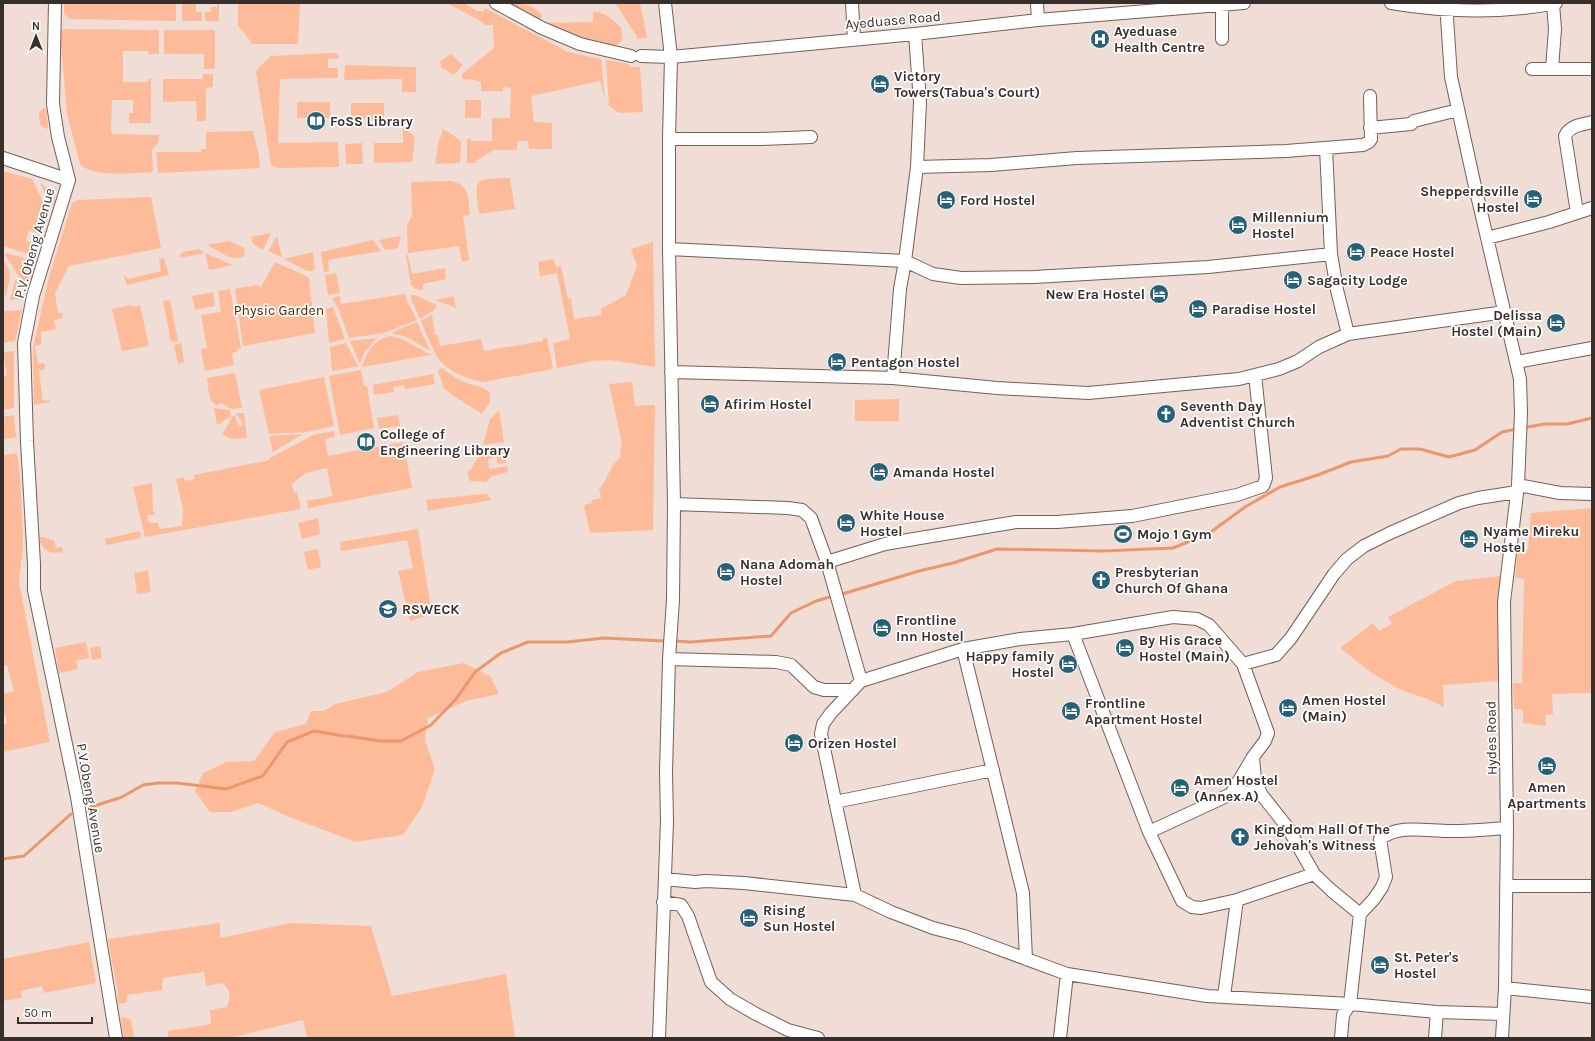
<svg xmlns="http://www.w3.org/2000/svg" width="1595" height="1041" font-family="Karla,sans-serif">
	<rect width="100%" height="100%" fill="#f0ddd5"/>
	<path fill="#febb9a" d="M64,3H176V21L69,19L64,14Z
		M182,3H196V12H202V21H182Z
		M217,3H219V21H205V12H211V7H217Z
		M238,3H300L298,44H252L243,31L238,26Z
		M446,3H464L477,11H484L485,8L568,52L601,59L605,99L600,81L531,96L534,122L552,123V149H529L528,141H517V150H494L477,160L476,163H467V139H471V141H492V118H510L511,88L503,87V91H481V82L476,81V80L462,79V74L494,48L493,25H486L477,19Z
		M510,3C523,3 532,4 542,15L541,19L539,20Z
		M615,3H640L647,38L637,39V37Z
		M593,12C606,12 612,19 621,28L622,40L616,46C592,41 565,36 544,23L593,22Z
		M64,29L159,30V54H148V51H123V82H148V79H151V123H129V113H133V100H112L111,131L113,134L159,135V141L152,150L153,172C134,173 93,178 80,164L67,114L60,32Z
		M164,30H215V69H204V54H164Z
		M330,53H335L339,56V58L328,59V68H338V78L280,79L278,143L338,142L339,167L277,168L271,165L256,72L259,67L271,56Z
		M451,54L463,65L454,75L441,67L440,61Z
		M606,60L629,64L630,67H640L643,112L619,113L609,106Z
		M345,65L415,67L416,69V92H402V79L344,80Z
		M203,74H213V87L206,88V121H197L196,101L163,102V79H203Z
		M465,100H481V118H465Z
		M297,102H330V118H297Z
		M351,103H384V119H351Z
		M43,108H46L48,129C39,127 39,120 39,113Z
		M403,126L415,137L412,162L374,163V143H403Z
		M442,129L447,131L461,141L460,163L435,164L439,139L441,137Z
		M253,131L259,156L260,168L158,173L156,152H201V149H206V132Z
		M362,143L363,164H346L345,144Z
		M3,171L32,179L47,210L39,216L35,232L29,231L26,241L32,243L33,252L31,255L3,246Z
		M510,178L515,209L479,214C474,177 474,179 510,178Z
		M450,181C470,184 468,198 470,215L463,216L469,260L462,262L459,246L408,253L407,226L412,215L411,182Z
		M40,183L53,192L55,198L52,207Z
		M151,197L161,248L69,266L55,293L58,313H62L63,318L54,320L56,329L41,332V345L35,346L38,364L44,363L45,365V369L39,371L43,401L49,400L50,402L34,405L33,348L49,277L72,203L78,200Z
		M271,233L263,250L253,244L251,237Z
		M277,236L282,257L268,251Z
		M401,236L398,248L385,250L379,240Z
		M373,240L381,251L328,260L329,271L324,272L321,252Z
		M228,241L243,247L245,250L244,256C234,264 217,250 207,245Z
		M653,242L655,367L610,360L593,361L557,368L553,343L570,339L557,273L540,276L538,262L554,259L556,267L561,266L568,299L571,298L574,319L601,315V309L626,295L637,266L631,249Z
		M199,249L204,253L181,258L180,255L183,252Z
		M313,252L315,269L312,271H307L284,259Z
		M4,253L22,257L32,266L25,286Z
		M205,253L233,265L209,270Z
		M406,255H408L412,274L445,268L446,279L423,284V290L415,289L411,285Z
		M161,258H164L169,275L127,285L124,277L125,275L128,279L161,271L159,260Z
		M3,261C15,273 8,282 6,297L3,289Z
		M275,262L308,277L309,279L315,333L243,346L235,289L256,285L261,287Z
		M336,273L340,293L328,295L325,275Z
		M15,280L19,284L22,298L10,300Z
		M230,289L241,348L237,349V352L232,353L234,365L205,371L201,349L207,348L201,315L221,312L218,291Z
		M213,292L215,306L195,310L192,296Z
		M405,294L408,303L417,320L384,333L349,338L338,308L332,298L340,296L341,304Z
		M412,295H415L437,305L434,310L420,319L411,299L410,296Z
		M454,296L456,308L435,300Z
		M170,300L178,341L171,342L163,301Z
		M131,305L132,307L140,305L149,346L122,351L112,309Z
		M333,307L345,339L329,343L326,309Z
		M22,310L15,341L3,343V311Z
		M432,314L435,335H438L440,346L481,339L484,351L543,341V338H547L553,369L484,382C467,379 445,371 436,355C430,344 426,332 421,321Z
		M417,322L430,351L407,337L391,333Z
		M392,336L402,339L431,355L362,367C366,352 376,337 392,336Z
		M377,338L364,353L360,364L350,341Z
		M181,343L184,362L178,364L174,345Z
		M346,343L358,366L332,371L330,347Z
		M14,351V408L3,410V376L7,375L3,352Z
		M442,368C450,374 458,380 467,383C476,386 483,386 490,393V402L482,414L452,395L444,388L438,371Z
		M361,370L364,386H367L374,428L340,435L329,376Z
		M235,373L242,408L231,409L221,403L217,405C208,402 208,386 207,378Z
		M433,374L435,384L405,389L404,385L393,387L394,392L374,395L373,385Z
		M324,377L334,426L307,432L269,434L259,390Z
		M632,382L635,406L655,405L653,530L590,533L584,505L592,503V500L601,498L599,488L602,486L613,465L621,457L620,452L622,444L609,384Z
		M899,399V421H855V400Z
		M214,408L230,410L231,416L217,425Z
		M499,411L504,442L483,445L490,419Z
		M237,413H244L247,438L231,439L222,434L233,416H235L238,425L242,426V421L236,415Z
		M14,415L16,437L3,440V417Z
		M398,415L400,426L379,429L377,418Z
		M334,431L335,437L325,439L328,456L403,442L412,488L308,508L307,501L332,496L327,468L306,473L292,484L294,493L297,492L301,509L145,537L133,487L152,483L153,510L155,515H147L149,523H158L160,529L182,526L183,509L176,479L184,477L185,481L195,479L194,475L270,460V458L313,435Z
		M303,434L273,452L269,436Z
		M504,449L506,463L498,464L496,457L488,459L489,469L507,466L508,472L492,476L486,482L470,481L467,472L471,469L481,452Z
		M17,453L20,476L23,535V549L19,579L20,587L50,742L3,752V725L7,723L3,708V694L14,691L7,665L3,666V455Z
		M483,494L488,495L491,500L428,511L426,500Z
		M1592,508V693L1552,694L1553,714L1545,715L1546,726L1523,723V710L1514,709L1513,683H1522L1524,579L1515,577L1518,550H1528L1531,513Z
		M318,518L320,534L302,539L298,523Z
		M418,529L432,614L410,621L398,571L413,568L407,540L341,551L340,542Z
		M140,531L141,538L106,545L105,539Z
		M39,537H43L54,541L56,548L62,547L63,552C49,554 42,552 39,537Z
		M318,549L321,567L308,570L304,552Z
		M148,571L151,592L137,594L134,573Z
		M1502,576L1500,681L1443,685L1444,707L1425,698L1401,690L1373,674L1340,648L1373,623L1379,631L1392,624L1388,617L1456,581Z
		M86,642L89,658L76,661L78,669L59,673L55,648Z
		M100,646L102,658L92,660L90,648Z
		M464,663L491,677L499,694L466,701L428,718L425,740L435,769L422,807L403,835L355,842L292,818L258,803L231,812H210L195,791L203,773L227,762L254,761L275,732L306,724L311,711H324L335,704L387,692L418,672Z
		M220,923V938L291,923L371,926L392,996L506,974L515,1038H307L303,1020L230,1038H161L168,1037V1031L211,1024L210,1010L227,1007C231,997 231,990 222,983L206,986L204,972L163,978L162,990L127,995V1002L118,1004V994L108,939Z
		M89,942L96,983L44,993L42,986L21,991L22,998L3,1001V959Z
		M121,1017H124L131,1020L134,1038H123Z"/>
	<g fill="none" stroke-linecap="round" stroke-linejoin="round">
		<path stroke="#eb976d" stroke-width="3" d="M1523,428L1544,424H1567L1592,418
			M839,595L919,571L953,563L997,549L1103,551L1173,548L1208,534L1245,507L1280,487L1318,475L1351,462L1388,456L1401,449H1420L1449,457L1475,450L1502,432L1517,429
			M676,641L690,642L771,636L791,613L816,601L833,596
			M347,736L380,741H401L431,725L456,699L475,672L501,653L528,642H567L604,638L664,641
			M91,807L122,797L143,785L158,783H177L226,789L263,776L287,742L314,731L344,736
			M3,859L24,856L71,814"/>
		<g stroke="#706159" stroke-width="14">
			<path id="minor" d="M55,3L53,104L58,137L69,180L33,296L24,343L27,441L34,564V590L77,797L116,1038
				M496,3L542,28L580,44L631,56
				M852,3L854,39
				M1037,3L1038,20
				M1391,3C1445,12 1501,14 1556,3
				M1446,3L1451,77L1474,182L1520,379L1521,413L1518,485L1504,602L1507,828L1505,988L1502,1038
				M1222,39V5
				M641,56L671,57L915,34L1038,20L1244,3
				M1532,69H1592
				M1552,69L1555,29L1553,4
				M1370,128L1411,124L1414,121L1458,110
				M669,139H760L811,137
				M1326,148L1331,254L1337,290L1348,334
				M3,158L69,180
				M917,167L991,165L1077,158L1286,151L1363,145L1369,142L1371,139L1370,96
				M1577,213L1565,136C1570,125 1582,125 1592,122
				M1487,238L1549,222L1592,208
				M669,249L905,261L917,167L920,102L915,34
				M1517,362L1592,348
				M671,372L893,378L997,388L1088,393L1239,379L1279,369L1298,361L1319,347L1348,334L1505,312
				M893,378L900,289L905,261L933,274L961,278L1034,277L1208,267L1331,254
				M1518,485L1560,493L1592,494
				M674,504L788,508L802,510L811,518L827,562L861,681
				M827,562L885,544L914,539L1016,522H1057L1132,516L1237,495L1263,486L1266,478L1255,375
				M1073,634L1149,832L1182,901L1192,907L1201,908L1237,900L1314,874
				M963,649L1023,893L1026,959
				M669,659L776,662L791,665L814,687L824,690H853
				M1243,664L1276,655L1291,638L1334,574L1347,559L1364,546L1390,533L1459,503L1478,498L1517,492
				M1253,758L1255,779L1261,794L1288,828L1314,874L1332,891L1360,914
				M835,802L993,770
				M1149,832L1231,794L1242,792L1261,794
				M665,879L695,882L706,881L744,883L855,895L891,912L933,928L964,936L1067,974L1207,996L1350,1004L1437,1012L1503,1014
				M1506,886H1592
				M855,895L821,734L823,724L831,713L861,681L963,649L1020,639L1073,634L1173,617L1197,619L1209,625L1243,664L1268,733L1265,741L1253,757L1231,794
				M663,902L681,905L688,916L711,982L730,999L756,1014L788,1030L818,1038
				M1505,988L1592,997
				M1224,996L1237,900
				M659,1038L667,821L666,772L669,659L673,600L674,504L669,249V139L671,57L665,3
				M1060,1038L1067,974
				M1341,1038L1343,1015L1350,1004L1360,914L1374,899L1382,887L1386,877L1380,839C1400,823 1430,832 1454,831C1472,831 1490,829 1507,828
				M1435,1038L1437,1012"/>
		</g>
		<use href="#minor" stroke="#fff" stroke-width="12"/>
	</g>
	<defs>
		<g id="hospital-disc" transform="scale(1)"><circle r="9.5" fill="#256179" stroke="#fff"/><path d="M-5-5h3v3.5h4V-5h3V5h-3V1.5h-4V5h-3Z" fill="#fff"/></g>
		<g id="hotel-disc" transform="scale(1)"><circle r="9.5" fill="#256179" stroke="#fff"/><path d="M-6-4.5h1.5V1H6V5H4.5V3h-9V5H-6ZM-4 0a1.8 1.8 0 1 1 3.6 0ZM.5 0V-2.5h3Q6-2.5 6 0Z" fill="#fff"/></g>
		<g id="library-disc" transform="scale(1)"><circle r="9.5" fill="#256179" stroke="#fff"/><path d="M-6-4Q-3-5.5-.7-3.5V5Q-3 3-6 4ZM6-4Q3-5.5 .7-3.5V5Q3 3 6 4Z" fill="#fff"/></g>
		<g id="church-disc" transform="scale(1)"><circle r="9.5" fill="#256179" stroke="#fff"/><path d="M-1.2-6h2.4v3.5h3.3v2.4h-3.3V6h-2.4V-.1h-3.3v-2.4h3.3Z" fill="#fff"/></g>
		<g id="stadium-disc" transform="scale(1)"><circle r="9.5" fill="#256179" stroke="#fff"/><path d="M0-5a6.5 5 0 1 0 0 10a6.5 5 0 1 0 0-10ZM-3.5-1.8h7v3.6h-7Z" fill="#fff"/></g>
		<g id="school-disc" transform="scale(1)"><circle r="9.5" fill="#256179" stroke="#fff"/><path d="M0-5L7-2L0 1L-7-2ZM-4 1L0 2.5L4 1V4Q0 6-4 4Z" fill="#fff"/></g>
	</defs>
	<g fill-rule="evenodd">
		<use href="#hospital-disc" x="1100" y="39"/>
		<use href="#hotel-disc" x="880" y="84"/>
		<use href="#library-disc" x="316" y="121"/>
		<use href="#hotel-disc" x="1533" y="199"/>
		<use href="#hotel-disc" x="946" y="200"/>
		<use href="#hotel-disc" x="1238" y="225"/>
		<use href="#hotel-disc" x="1356" y="252"/>
		<use href="#hotel-disc" x="1293" y="280"/>
		<use href="#hotel-disc" x="1159" y="294"/>
		<use href="#hotel-disc" x="1198" y="309"/>
		<use href="#hotel-disc" x="1556" y="323"/>
		<use href="#hotel-disc" x="837" y="362"/>
		<use href="#hotel-disc" x="710" y="404"/>
		<use href="#church-disc" x="1166" y="414"/>
		<use href="#library-disc" x="366" y="442"/>
		<use href="#hotel-disc" x="879" y="472"/>
		<use href="#hotel-disc" x="846" y="523"/>
		<use href="#stadium-disc" x="1123" y="534"/>
		<use href="#hotel-disc" x="1469" y="539"/>
		<use href="#hotel-disc" x="726" y="572"/>
		<use href="#church-disc" x="1101" y="580"/>
		<use href="#school-disc" x="388" y="609"/>
		<use href="#hotel-disc" x="882" y="628"/>
		<use href="#hotel-disc" x="1125" y="648"/>
		<use href="#hotel-disc" x="1068" y="664"/>
		<use href="#hotel-disc" x="1288" y="708"/>
		<use href="#hotel-disc" x="1071" y="711"/>
		<use href="#hotel-disc" x="794" y="743"/>
		<use href="#hotel-disc" x="1547" y="766"/>
		<use href="#hotel-disc" x="1180" y="788"/>
		<use href="#church-disc" x="1240" y="837"/>
		<use href="#hotel-disc" x="749" y="918"/>
		<use href="#hotel-disc" x="1380" y="965"/>
	</g>
	<g text-anchor="middle" stroke-width="3.5" stroke-linejoin="round" paint-order="stroke">
		<g font-size="14" fill="#362f2c" stroke="#fff">
			<text transform="translate(893 20) rotate(-5)" y="5">Ayeduase Road</text>
			<text transform="translate(34 243) rotate(-74)" y="5">P.V. Obeng Avenue</text>
			<text transform="translate(1491 738) rotate(-91)" y="5">Hydes Road</text>
			<text transform="translate(91 798) rotate(80)" y="5">P.V.Obeng Avenue</text>
		</g>
		<g font-size="14" font-weight="bold" fill="#362f2c" stroke="#fff" text-anchor="start">
			<text x="1114" y="36">Ayeduase<tspan x="1114" dy="16">Health Centre</tspan></text>
			<text x="894" y="81">Victory<tspan x="894" dy="16">Towers(Tabua's Court)</tspan></text>
			<text x="330" y="126">FoSS Library</text>
			<text x="1519" y="196" text-anchor="end">Shepperdsville<tspan x="1519" dy="16">Hostel</tspan></text>
			<text x="960" y="205">Ford Hostel</text>
			<text x="1252" y="222">Millennium<tspan x="1252" dy="16">Hostel</tspan></text>
			<text x="1370" y="257">Peace Hostel</text>
			<text x="1307" y="285">Sagacity Lodge</text>
			<text x="1145" y="299" text-anchor="end">New Era Hostel</text>
			<text x="1212" y="314">Paradise Hostel</text>
			<text x="1542" y="320" text-anchor="end">Delissa<tspan x="1542" dy="16">Hostel (Main)</tspan></text>
			<text x="851" y="367">Pentagon Hostel</text>
			<text x="724" y="409">Afirim Hostel</text>
			<text x="1180" y="411">Seventh Day<tspan x="1180" dy="16">Adventist Church</tspan></text>
			<text x="380" y="439">College of<tspan x="380" dy="16">Engineering Library</tspan></text>
			<text x="893" y="477">Amanda Hostel</text>
			<text x="860" y="520">White House<tspan x="860" dy="16">Hostel</tspan></text>
			<text x="1483" y="536">Nyame Mireku<tspan x="1483" dy="16">Hostel</tspan></text>
			<text x="1137" y="539">Mojo 1 Gym</text>
			<text x="740" y="569">Nana Adomah<tspan x="740" dy="16">Hostel</tspan></text>
			<text x="1115" y="577">Presbyterian<tspan x="1115" dy="16">Church Of Ghana</tspan></text>
			<text x="402" y="614">RSWECK</text>
			<text x="896" y="625">Frontline<tspan x="896" dy="16">Inn Hostel</tspan></text>
			<text x="1139" y="645">By His Grace<tspan x="1139" dy="16">Hostel (Main)</tspan></text>
			<text x="1054" y="661" text-anchor="end">Happy family<tspan x="1054" dy="16">Hostel</tspan></text>
			<text x="1302" y="705">Amen Hostel<tspan x="1302" dy="16">(Main)</tspan></text>
			<text x="1085" y="708">Frontline<tspan x="1085" dy="16">Apartment Hostel</tspan></text>
			<text x="808" y="748">Orizen Hostel</text>
			<text x="1194" y="785">Amen Hostel<tspan x="1194" dy="16">(Annex A)</tspan></text>
			<text x="1547" y="792" text-anchor="middle">Amen<tspan x="1547" dy="16">Apartments</tspan></text>
			<text x="1254" y="834">Kingdom Hall Of The<tspan x="1254" dy="16">Jehovah's Witness</tspan></text>
			<text x="763" y="915">Rising<tspan x="763" dy="16">Sun Hostel</tspan></text>
			<text x="1394" y="962">St. Peter's<tspan x="1394" dy="16">Hostel</tspan></text>
		</g>
		<g font-size="14" fill="#5a2504" stroke="#fff">
			<text x="279" y="315">Physic Garden</text>
		</g>
	</g>
	<rect width="1595" height="1041" fill="none" stroke="#362f2c" stroke-width="8"/>
	<g transform="translate(36 36)" stroke="#ffffff" stroke-width="3" paint-order="stroke">
	<path d="M0-3L7 15L0 10L-7 15Z" fill="#362f2c"/>
	<text y="-6" font-size="11" font-weight="bold" text-anchor="middle" fill="#362f2c">N</text>
	</g>
	<path d="M18 1017v6h74v-6" fill="none" stroke="#362f2c" stroke-width="2"/>
	<text x="24" y="1017" font-size="12" fill="#362f2c" stroke="#ffffff" stroke-width="3" paint-order="stroke">50 m</text>
</svg>
